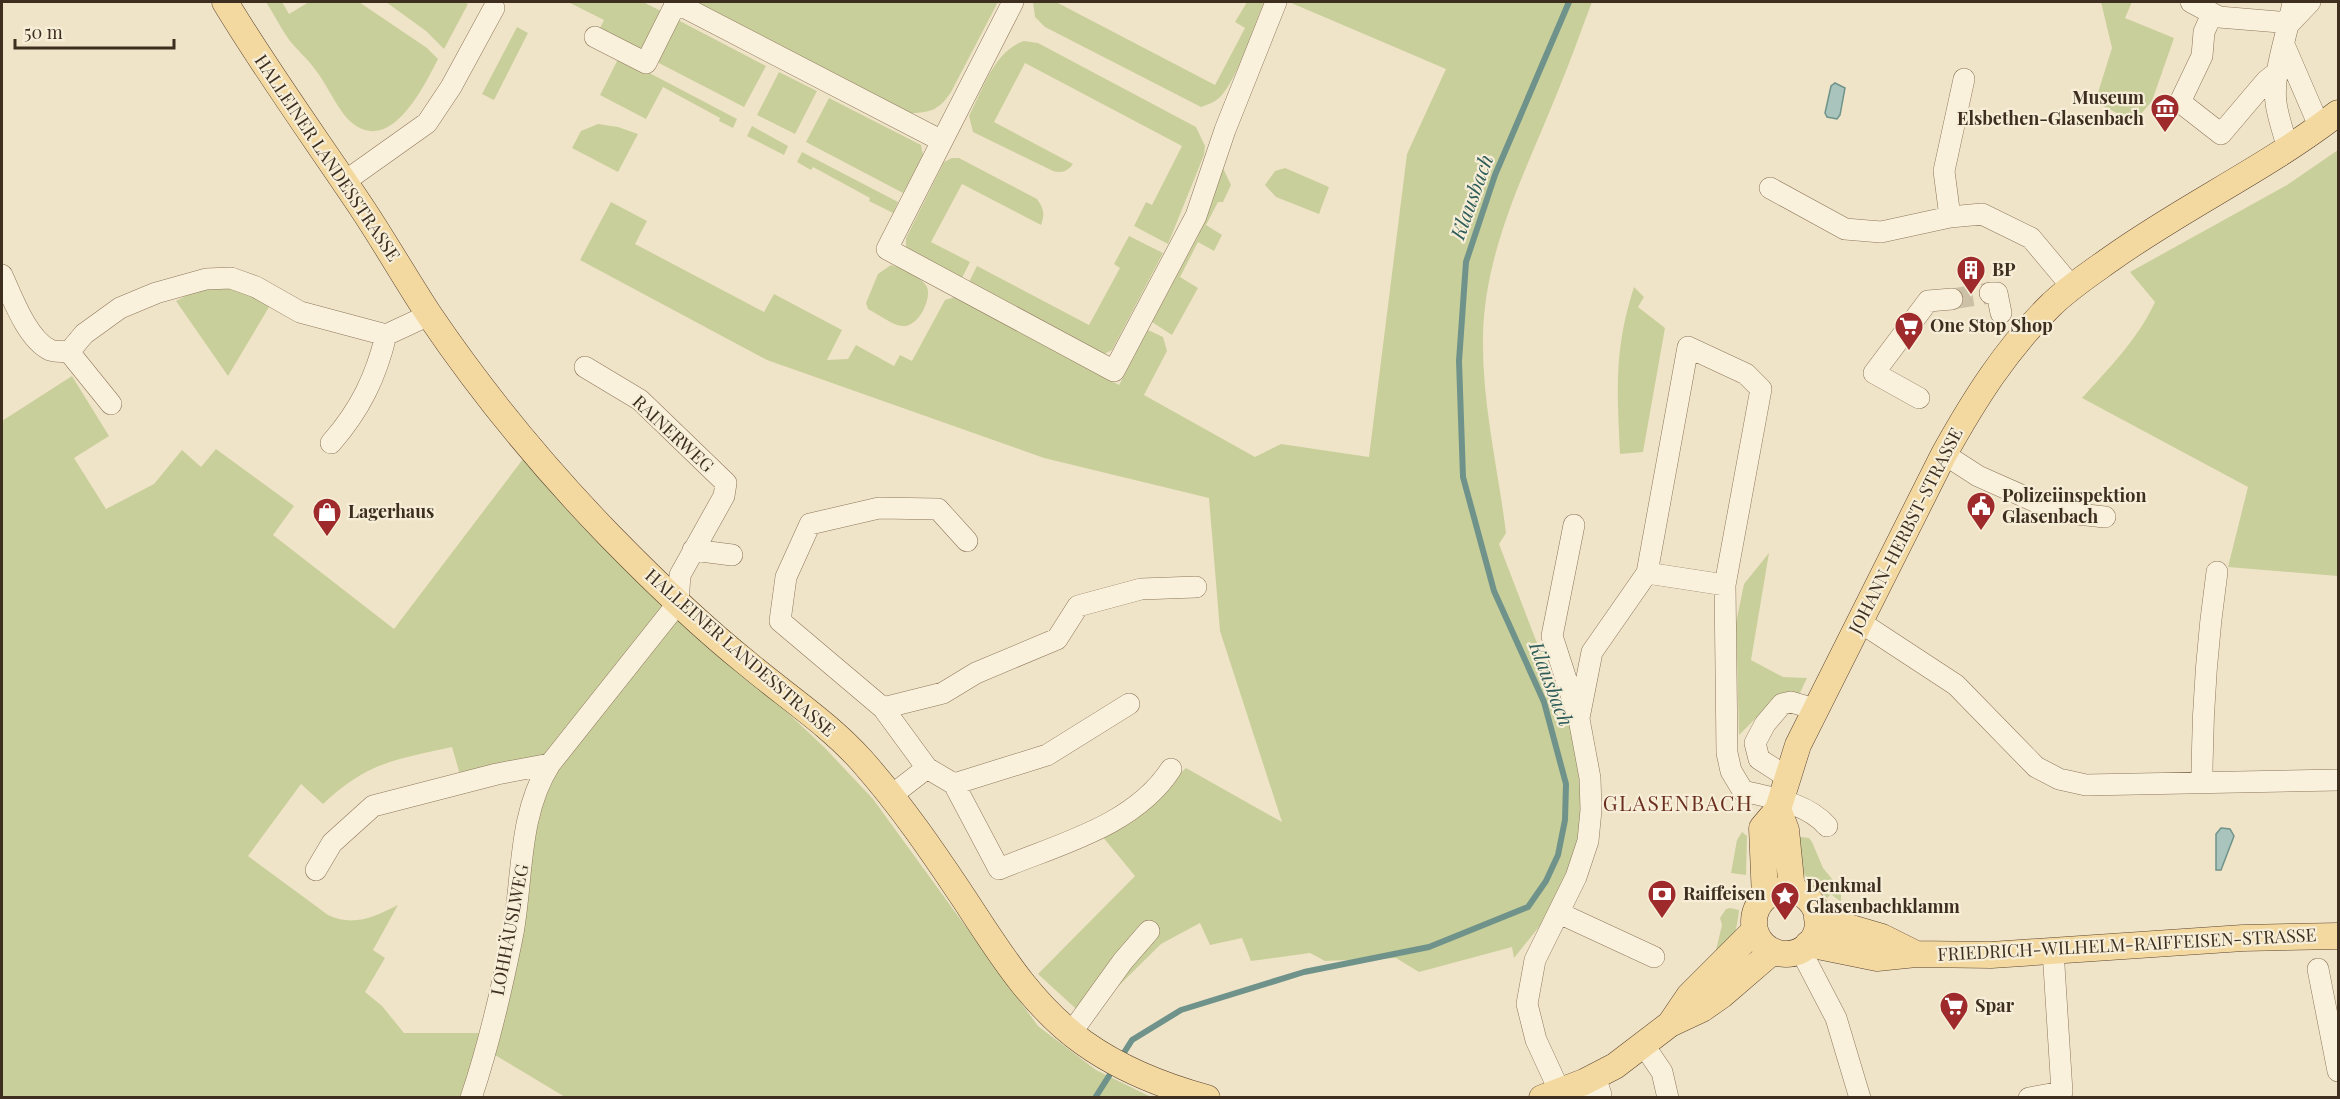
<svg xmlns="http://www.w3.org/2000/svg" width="2340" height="1099" font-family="'Playfair Display',serif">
	<rect width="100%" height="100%" fill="#f0e4c8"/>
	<path fill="#c9cf9b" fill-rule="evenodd" d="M266,2H282L289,14L309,2H359L427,48L438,59C424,86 391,156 351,122C339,112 327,85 317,72C309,60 299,52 290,41C281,29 274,14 266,2Z
		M386,2H464L468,4L444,49L426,31Z
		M568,2H643L663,12L642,54L598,32L604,20Z
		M691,2H998L951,92C940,109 931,113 911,113Z
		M1033,2H1056L1215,85L1245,28L1235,22L1247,2H1264C1254,25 1238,78 1221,96C1216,102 1209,104 1201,107L1045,27L1035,17Z
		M1289,2H1592C1581,31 1570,62 1558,91C1526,171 1484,250 1483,338C1482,404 1498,468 1506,533L1499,544L1535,638L1563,698L1581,764V838L1547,917L1514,958L1512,947L1419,972L1396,958L1325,961L1310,953L1251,961L1242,938L1210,945L1200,923L1161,944L1086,1018L1038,974L1135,876L1102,836L1144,806L1186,768L1282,822L1220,631L1209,498L1044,458L767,360L580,260L611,202L647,221L635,244L764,312L774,294L842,330L827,360L848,359L856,345L894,366L900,355L912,361L945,300L955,297L1119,385L1148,330L1163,337L1167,351L1144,395L1255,457L1281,444L1369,457L1407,154L1446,69Z
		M2101,2H2132L2125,18L2174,38L2152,101L2134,122L2095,102L2112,48Z
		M676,19L766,66L744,107L655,61Z
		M517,27L528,33L494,100L482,94Z
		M1024,41L1038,43L1196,127L1205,146L1204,155L1168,244L1134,226L1146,202L1152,205L1182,146L1025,63L994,122L1073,164C1067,172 1062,173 1053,171L973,132L969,116C983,89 994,51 1024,41Z
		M619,57L737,119L733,128L719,121L720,118L663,87L646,119L600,95Z
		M779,72L817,91L795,134L757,115Z
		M829,98L921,145L923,155L903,193L806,142Z
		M598,124L618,127L638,134L618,172L572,148L581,131Z
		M752,126L788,146L784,155L747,136Z
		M2338,150V576L2228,567L2248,487L2082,398C2109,368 2138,339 2155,302L2130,272L2287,185Z
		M802,152L898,202L893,213L869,201L870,198L813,167L811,170L797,162Z
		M952,158H959L1037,199C1044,209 1045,214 1041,225L962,184L931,242L970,262L961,280L913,254L906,247V238L944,162Z
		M1223,168L1231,185L1223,202H1218L1206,225L1222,235L1214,251L1198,242L1180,277L1198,288L1172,335L1152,322L1197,238Z
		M1285,168L1329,187L1319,214L1276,197L1265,185L1275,171Z
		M1129,236L1163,253L1112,350L1102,355L968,284L977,266L1089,325L1120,268L1114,264Z
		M891,265C900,267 923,278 927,287C932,299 918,328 902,326C892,325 878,314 868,309L866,303L878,274Z
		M226,281L272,302L228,376L176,301L209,284Z
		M1634,287L1644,297L1638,307L1665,328L1643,452L1620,454C1617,390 1614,349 1634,287Z
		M72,376L109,436L74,458L106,509L154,484L182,450L201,467L216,449L294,506L273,535L394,629L523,459L670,614L772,698L825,748L873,799L1038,1026L1096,1070L1151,1097H565L495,1055L471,1097L2,1098V421ZM452,747L461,778L550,765L489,1033H404L382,1006L365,992L385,958L373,950L398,905C374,917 354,927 328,915L248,856L301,784L323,804C368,762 394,760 452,747Z
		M1769,553L1751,660L1783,677L1807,678L1798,697L1776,698L1739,735L1736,623L1744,584Z
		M1742,832L1747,836L1746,875L1731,873L1737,840Z
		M1793,836L1809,838L1812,842L1823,868L1841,890V902L1831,894L1827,898L1799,869Z
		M1730,908L1739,910C1736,934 1735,941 1715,954L1722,925L1720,918L1726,909Z"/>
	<path fill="#a9c4bc" stroke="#6f938a" stroke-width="1.5" d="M1835,83L1845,88L1840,115L1837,119L1827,117L1825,113L1831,86Z
		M2221,828L2230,829L2234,836L2221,870H2216V834Z"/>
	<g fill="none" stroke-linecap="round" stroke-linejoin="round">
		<path stroke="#6f938a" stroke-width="6" d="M1120,1059L1132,1040L1181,1010L1304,972L1429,947L1528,907L1546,881L1558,855L1565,820L1566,784L1544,702L1494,591L1463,477L1459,361L1466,262L1495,175L1569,2
			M1095,1098L1114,1068"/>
		<path stroke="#ccc0a6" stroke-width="21" stroke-dasharray="21 10" stroke-linecap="butt" d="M1952,299L1990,293"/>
		<g stroke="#8d765c" stroke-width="22">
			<path id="minor" d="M674,2L942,141
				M1013,2L887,249L1114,371L1196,216L1225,130L1276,2
				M2191,2L2219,17L2290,23L2310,2
				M2212,14L2204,32L2202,56L2180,102L2221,134L2266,81L2276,73
				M595,37L646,63L676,3
				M2285,47L2320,128
				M2288,149C2284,134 2278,118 2276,103C2272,73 2288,33 2293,2
				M344,182L427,123L451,87L494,8
				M1770,188L1845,229L1881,232L1950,217L1982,214L2031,238L2072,287
				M1950,217L1944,171L1964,79
				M2,275C12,297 27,339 50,350C55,352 63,351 69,352
				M1990,293H1997L2001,313
				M1919,398L1874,373L1928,301L1952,299
				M111,404L69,352L84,334L120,308L156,293L206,279L231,278L256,287L300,312L386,335L429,315
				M331,443C360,410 376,377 386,335
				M1944,454L1978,476L2059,512L2105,517
				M693,550L732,555
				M1725,585L1647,573L1688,347L1746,374L1761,389L1725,585L1727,753L1731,771L1743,791C1772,798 1807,803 1827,826
				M1860,622L1956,685L2036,767L2059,779L2086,785L2338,780
				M883,708L943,693L976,673L1057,639L1078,606L1141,589L1196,587
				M1579,718L1592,652L1647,573
				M927,768L954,784L999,869C1059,844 1134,826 1171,769
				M1787,777L1759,759L1755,743L1765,724L1782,704L1791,702L1815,709
				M2202,781C2202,710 2207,642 2217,572
				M954,784L1047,755L1129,704
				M892,795L927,768L883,708L780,621L786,577L810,524L879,508L938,509L967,541
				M316,870L332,843L373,806L497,774L550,764
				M1559,913L1654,957
				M1800,949L1836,1018L1860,1098
				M2318,969L2338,1071
				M1071,1033L1123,961L1149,931
				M1643,1044L1662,1072L1668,1098
				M1560,1092L1536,1040L1527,1004L1535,960L1576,877L1588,841L1591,810L1590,778L1579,719L1552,636L1574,525
				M471,1098C489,1045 502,988 513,933C523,877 518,814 550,764L678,603L680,575L724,496L726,483L640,400L585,367
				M1594,1098L1601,1095L1595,1076
				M2029,1098L2062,1092L2053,950"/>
		</g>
		<g stroke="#5b4430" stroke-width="27">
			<path id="major" d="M225,2C266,70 313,135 358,202C383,239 405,278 430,316C483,394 544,468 610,536C654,581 699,625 748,664C786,696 829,724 862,761C901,805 933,852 965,900C999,952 1032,1006 1084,1043C1122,1070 1163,1086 1207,1098
				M1778,809L1786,830L1792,890
				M1754 922a32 32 0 1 1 64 0a32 32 0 1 1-64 0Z
				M1765,898L1762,828L1778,809L1798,745L1944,454C1974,400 2006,349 2050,306C2068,288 2091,273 2112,258C2185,206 2267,168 2338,113
				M1817,918L1882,937L1916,954
				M1808,944L1877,958L1916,954L1991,955L2243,938L2338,936
				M1670,1024L1689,996L1755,930
				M1542,1098L1584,1082L1615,1066L1670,1024L1702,1009L1722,995L1773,951"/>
		</g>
		<use href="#minor" stroke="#faf1dc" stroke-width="21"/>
		<use href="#major" stroke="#f3d9a0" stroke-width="26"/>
	</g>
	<defs>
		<g id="museum-pin" transform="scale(1.5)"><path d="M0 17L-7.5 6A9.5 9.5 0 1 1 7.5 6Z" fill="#9e2a2b" stroke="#f7eed8"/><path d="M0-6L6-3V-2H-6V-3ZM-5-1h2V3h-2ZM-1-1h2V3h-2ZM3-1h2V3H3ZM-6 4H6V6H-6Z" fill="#fff"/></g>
		<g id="building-pin" transform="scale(1.5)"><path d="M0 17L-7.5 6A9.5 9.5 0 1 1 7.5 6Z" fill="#9e2a2b" stroke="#f7eed8"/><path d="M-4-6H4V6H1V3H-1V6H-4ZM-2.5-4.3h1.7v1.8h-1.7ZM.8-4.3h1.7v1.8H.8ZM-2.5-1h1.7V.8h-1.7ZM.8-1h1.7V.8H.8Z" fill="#fff"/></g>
		<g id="supermarket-pin" transform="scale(1.5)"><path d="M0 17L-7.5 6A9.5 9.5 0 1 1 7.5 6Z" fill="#9e2a2b" stroke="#f7eed8"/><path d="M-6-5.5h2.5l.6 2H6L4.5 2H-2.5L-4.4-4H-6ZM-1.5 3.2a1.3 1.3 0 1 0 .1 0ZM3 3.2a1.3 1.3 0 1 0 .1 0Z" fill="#fff"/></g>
		<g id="civic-pin" transform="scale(1.5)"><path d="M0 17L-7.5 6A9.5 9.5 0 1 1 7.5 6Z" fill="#9e2a2b" stroke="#f7eed8"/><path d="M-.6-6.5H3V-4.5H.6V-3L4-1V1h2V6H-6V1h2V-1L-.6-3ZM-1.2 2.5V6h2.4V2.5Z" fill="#fff"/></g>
		<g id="shop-pin" transform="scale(1.5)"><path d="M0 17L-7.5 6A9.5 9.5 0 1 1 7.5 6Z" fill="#9e2a2b" stroke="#f7eed8"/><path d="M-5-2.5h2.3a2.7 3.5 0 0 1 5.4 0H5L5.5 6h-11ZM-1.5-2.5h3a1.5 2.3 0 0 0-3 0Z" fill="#fff"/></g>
		<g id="bank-pin" transform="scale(1.5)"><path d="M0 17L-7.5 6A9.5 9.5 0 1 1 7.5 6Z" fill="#9e2a2b" stroke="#f7eed8"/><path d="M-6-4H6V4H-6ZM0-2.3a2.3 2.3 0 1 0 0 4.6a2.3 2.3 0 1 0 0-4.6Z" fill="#fff"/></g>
		<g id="sight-pin" transform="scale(1.5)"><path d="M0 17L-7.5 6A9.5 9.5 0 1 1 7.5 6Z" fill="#9e2a2b" stroke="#f7eed8"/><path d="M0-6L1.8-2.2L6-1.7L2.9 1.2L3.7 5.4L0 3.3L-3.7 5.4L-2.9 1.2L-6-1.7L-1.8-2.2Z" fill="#fff"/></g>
	</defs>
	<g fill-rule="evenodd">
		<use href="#museum-pin" x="2165" y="108"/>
		<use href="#building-pin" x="1971" y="270"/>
		<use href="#supermarket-pin" x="1909" y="326"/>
		<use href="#civic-pin" x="1981" y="506"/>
		<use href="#shop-pin" x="327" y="512"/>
		<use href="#bank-pin" x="1662" y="894"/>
		<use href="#sight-pin" x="1785" y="896"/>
		<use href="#supermarket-pin" x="1954" y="1006"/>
	</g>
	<g text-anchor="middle" stroke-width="4.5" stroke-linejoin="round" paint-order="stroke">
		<g font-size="18" font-weight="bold" fill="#3d2e20" stroke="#f7eed8" text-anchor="start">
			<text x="2144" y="104" text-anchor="end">Museum<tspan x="2144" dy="21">Elsbethen-Glasenbach</tspan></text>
			<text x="1992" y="276">BP</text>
			<text x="1930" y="332">One Stop Shop</text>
			<text x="2002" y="502">Polizeiinspektion<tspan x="2002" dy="21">Glasenbach</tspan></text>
			<text x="348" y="518">Lagerhaus</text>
			<text x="1806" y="892">Denkmal<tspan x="1806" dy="21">Glasenbachklamm</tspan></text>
			<text x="1683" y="900">Raiffeisen</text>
			<text x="1975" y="1012">Spar</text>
		</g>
		<g font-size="18" fill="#3d2e20" stroke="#f7eed8">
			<text transform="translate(327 158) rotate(56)" y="6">HALLEINER LANDESSTRASSE</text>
			<text transform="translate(673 434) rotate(43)" y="6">RAINERWEG</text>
			<text transform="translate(1906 531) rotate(-63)" y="6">JOHANN-HERBST-STRASSE</text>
			<text transform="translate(740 653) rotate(41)" y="6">HALLEINER LANDESSTRASSE</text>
			<text transform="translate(510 930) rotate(-79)" y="6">LOHHÄUSLWEG</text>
			<text transform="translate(2127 945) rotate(-3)" y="6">FRIEDRICH-WILHELM-RAIFFEISEN-STRASSE</text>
		</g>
		<g font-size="20" font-style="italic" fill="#2f5d5a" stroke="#f7eed8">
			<text transform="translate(1472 197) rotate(-70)" y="7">Klausbach</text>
			<text transform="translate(1551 684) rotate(69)" y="7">Klausbach</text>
		</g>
		<g font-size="21" letter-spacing="1.5" fill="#6b2e1e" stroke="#f7eed8">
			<text x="1678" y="811">GLASENBACH</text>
		</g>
	</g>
	<rect width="2340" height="1099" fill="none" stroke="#3d2e20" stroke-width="6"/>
	<path d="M15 39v9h159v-9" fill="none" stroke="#3d2e20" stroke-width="3"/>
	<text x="24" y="39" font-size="18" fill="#3d2e20" stroke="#f7eed8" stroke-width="4.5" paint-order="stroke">50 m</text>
</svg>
